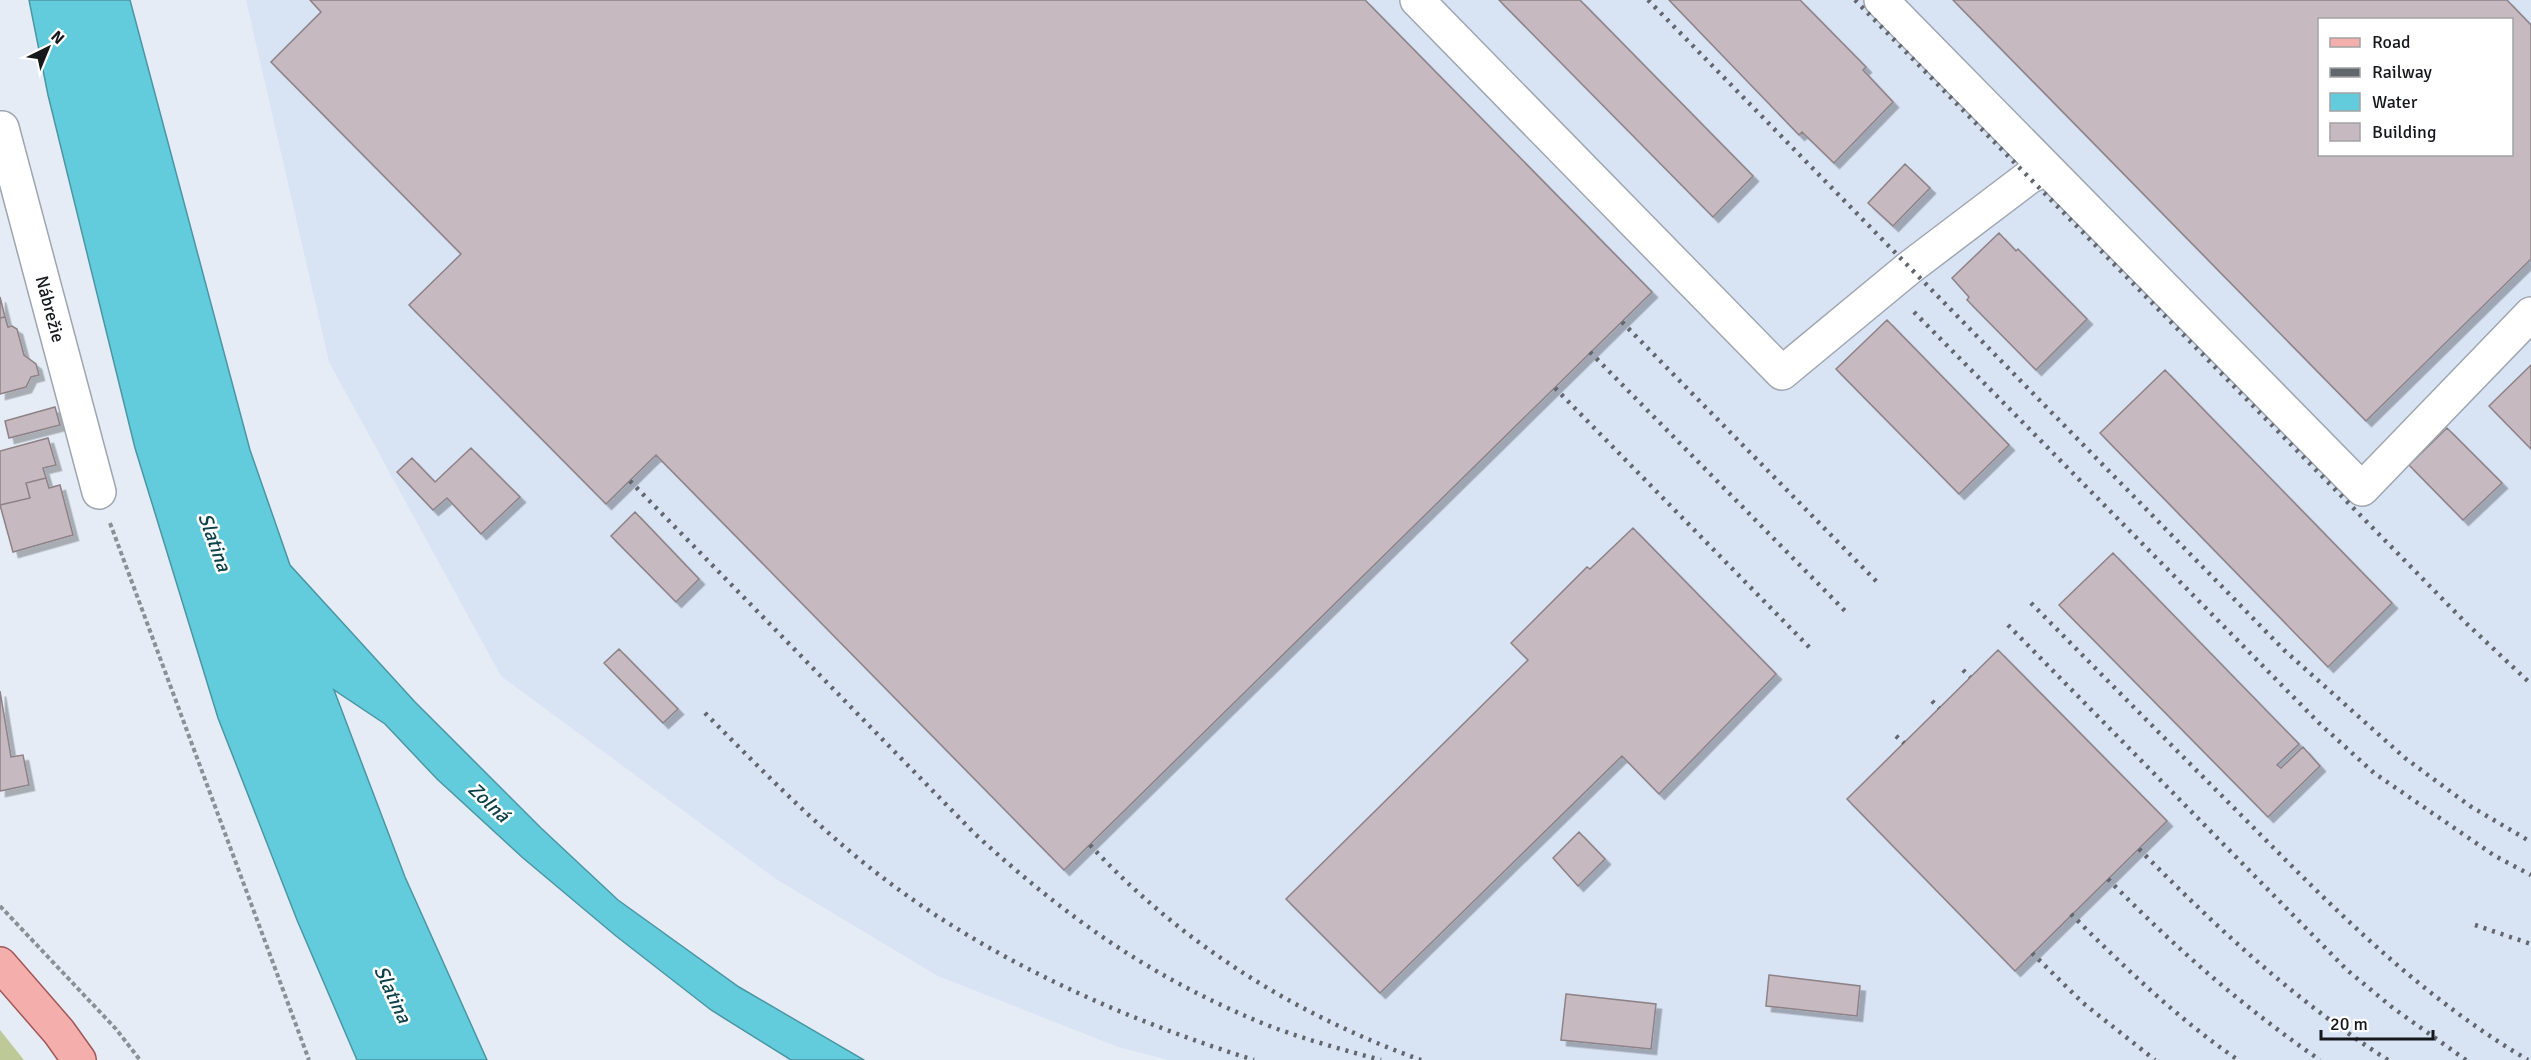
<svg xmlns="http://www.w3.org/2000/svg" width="2531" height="1060" font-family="Signika,sans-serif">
	<defs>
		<filter id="shadow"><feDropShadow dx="5.5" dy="5.5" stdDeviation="0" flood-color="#0004"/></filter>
	</defs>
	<rect width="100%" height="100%" fill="#e5ecf6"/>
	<path fill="#d8e3f4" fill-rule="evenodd" d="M246,0H2531V1060H1169L1118,1047L938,976L776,879L501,676L329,362ZM2320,20H2512V154H2320Z"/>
	<path fill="#bdca98" d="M0,1030L24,1060H0Z"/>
	<path fill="#62ccdd" stroke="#4b96a3" stroke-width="1.5" d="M29,0H130L250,450L290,565L415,702L541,828L618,900L739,987L864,1060H791L711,1010L616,936L523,858L437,779L385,724L334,690L405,877L487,1060H357L297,920L218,718L135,448L48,95Z"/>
	<path fill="#c6b9bf" stroke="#8d8287" stroke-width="1.5" fill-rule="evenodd" filter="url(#shadow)" d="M310,0H1365L1652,292L1064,870L656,455L606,504L409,305L461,254L271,62L321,12Z
		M1499,0H1580L1753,176L1713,217Z
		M1669,0H1800L1866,67L1863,70L1893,102L1834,163L1802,132L1799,135Z
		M1953,0H2507L2531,25V259L2366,421ZM2320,20H2512V154H2320Z
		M1905,164L1930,188L1893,226L1868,203Z
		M1999,233L2016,251L2018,249L2087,319L2036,370L1967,300L1969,297L1952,278Z
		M0,297L5,317L0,318Z
		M5,317L8,327L12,326L17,329L24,355L36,364L39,375L31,377L26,387L0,394V318Z
		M1887,320L2009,445L1959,494L1836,369Z
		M2531,365V449L2489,406Z
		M2165,370L2392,603L2328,667L2100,433Z
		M55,407L60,425L9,438L5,421Z
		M2447,428L2502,483L2463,520L2409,465Z
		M48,438L56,465L43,468L46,478L26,483L30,498L0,505V451Z
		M471,448L520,497L481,534L447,498L433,510L397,472L412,458L435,482Z
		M46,478L49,488L60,485L73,535L13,552L0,505L30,498L26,483Z
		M635,512L699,579L676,602L611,536Z
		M1633,528L1776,674L1659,794L1622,756L1380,993L1286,899L1528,660L1511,643L1587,567L1590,569Z
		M2113,553L2299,744L2277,765L2281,768L2303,747L2320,766L2268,817L2059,605Z
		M619,649L678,709L663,723L604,663Z
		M1998,650L2167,821L2015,971L1847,799Z
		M0,691L11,757L23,755L29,785L0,791Z
		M1579,832L1605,859L1578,886L1553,858Z
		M1769,975L1860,986L1857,1016L1766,1006Z
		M1566,994L1656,1004L1651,1049L1561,1040Z"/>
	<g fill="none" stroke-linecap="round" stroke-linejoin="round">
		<g stroke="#9fa6af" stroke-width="36">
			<path id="minor" d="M1417,0L1782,373L1909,268L2029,177L2045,169
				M1881,0L2362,489L2531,314
				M0,128H2L99,492"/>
		</g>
		<g stroke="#a15757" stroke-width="36">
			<path id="major" d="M0,964L59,1032L79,1060"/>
		</g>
		<path stroke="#8b9097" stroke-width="4" stroke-dasharray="4.5 3" stroke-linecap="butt" d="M110,523L309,1060
			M0,906L116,1029L140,1060"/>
		<use href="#minor" stroke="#fff" stroke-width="33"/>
		<use href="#major" stroke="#f4afad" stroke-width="33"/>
		<path stroke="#62666d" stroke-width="4.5" stroke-dasharray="3 6" stroke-linecap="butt" d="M1648,0L2284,650L2405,758L2470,806L2531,842
			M1855,0L2466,623L2531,684
			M1914,312L2319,723L2374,773L2495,856L2531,875
			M1622,322L1879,584
			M1590,352L1848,614
			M1555,388L1812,650
			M630,481L975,834C1068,919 1154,980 1272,1027C1307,1040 1344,1050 1381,1060
			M2031,603C2101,674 2171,745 2242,816C2331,906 2418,995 2528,1060
			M2008,625L2347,970L2393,1008L2466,1060
			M1963,670L1970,677
			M1932,701L1939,708
			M705,713C753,761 800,810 853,854C969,951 1111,1015 1254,1060
			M1896,736L1904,743
			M1090,845C1181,943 1295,1015 1421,1060
			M2139,849C2216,927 2295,1001 2388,1060
			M2108,879C2173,946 2243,1007 2320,1060
			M2071,914C2124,967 2177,1018 2238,1060
			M2475,925L2531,944
			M2032,953L2083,1003L2155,1060"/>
	</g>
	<g text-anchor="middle" stroke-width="5" stroke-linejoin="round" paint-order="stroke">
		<g font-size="18" fill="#16181c" stroke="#fff">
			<text transform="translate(50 309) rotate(75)" y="6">Nábrežie</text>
		</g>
		<g font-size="20" font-style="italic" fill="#0f4148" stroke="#fff">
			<text transform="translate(215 542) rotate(70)" y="7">Slatina</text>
			<text transform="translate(489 802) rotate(43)" y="7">Zolná</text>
			<text transform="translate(393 994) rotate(65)" y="7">Slatina</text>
		</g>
	</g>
	<rect x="2318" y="18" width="195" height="138" fill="#ffffff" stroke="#a2a3a4" stroke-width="1.5"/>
	<rect x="2330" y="38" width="30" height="9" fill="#f4afad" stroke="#a2a3a4" stroke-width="1.5"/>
	<text x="2372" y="48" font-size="18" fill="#16181c">Road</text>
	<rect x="2330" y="68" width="30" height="9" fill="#62666d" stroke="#a2a3a4" stroke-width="1.5"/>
	<text x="2372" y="78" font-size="18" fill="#16181c">Railway</text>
	<rect x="2330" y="93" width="30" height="18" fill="#62ccdd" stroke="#a2a3a4" stroke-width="1.5"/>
	<text x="2372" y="108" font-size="18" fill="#16181c">Water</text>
	<rect x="2330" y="123" width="30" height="18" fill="#c6b9bf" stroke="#a2a3a4" stroke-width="1.5"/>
	<text x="2372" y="138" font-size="18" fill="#16181c">Building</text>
	<g transform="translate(48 48) rotate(43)" stroke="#ffffff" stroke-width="4.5" paint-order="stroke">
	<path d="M0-4.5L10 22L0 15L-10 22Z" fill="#16181c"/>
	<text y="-9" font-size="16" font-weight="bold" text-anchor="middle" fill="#16181c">N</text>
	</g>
	<path d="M2321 1030v9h112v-9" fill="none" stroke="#16181c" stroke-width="3"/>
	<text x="2330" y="1030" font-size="18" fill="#16181c" stroke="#ffffff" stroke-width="4.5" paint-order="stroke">20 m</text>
</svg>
